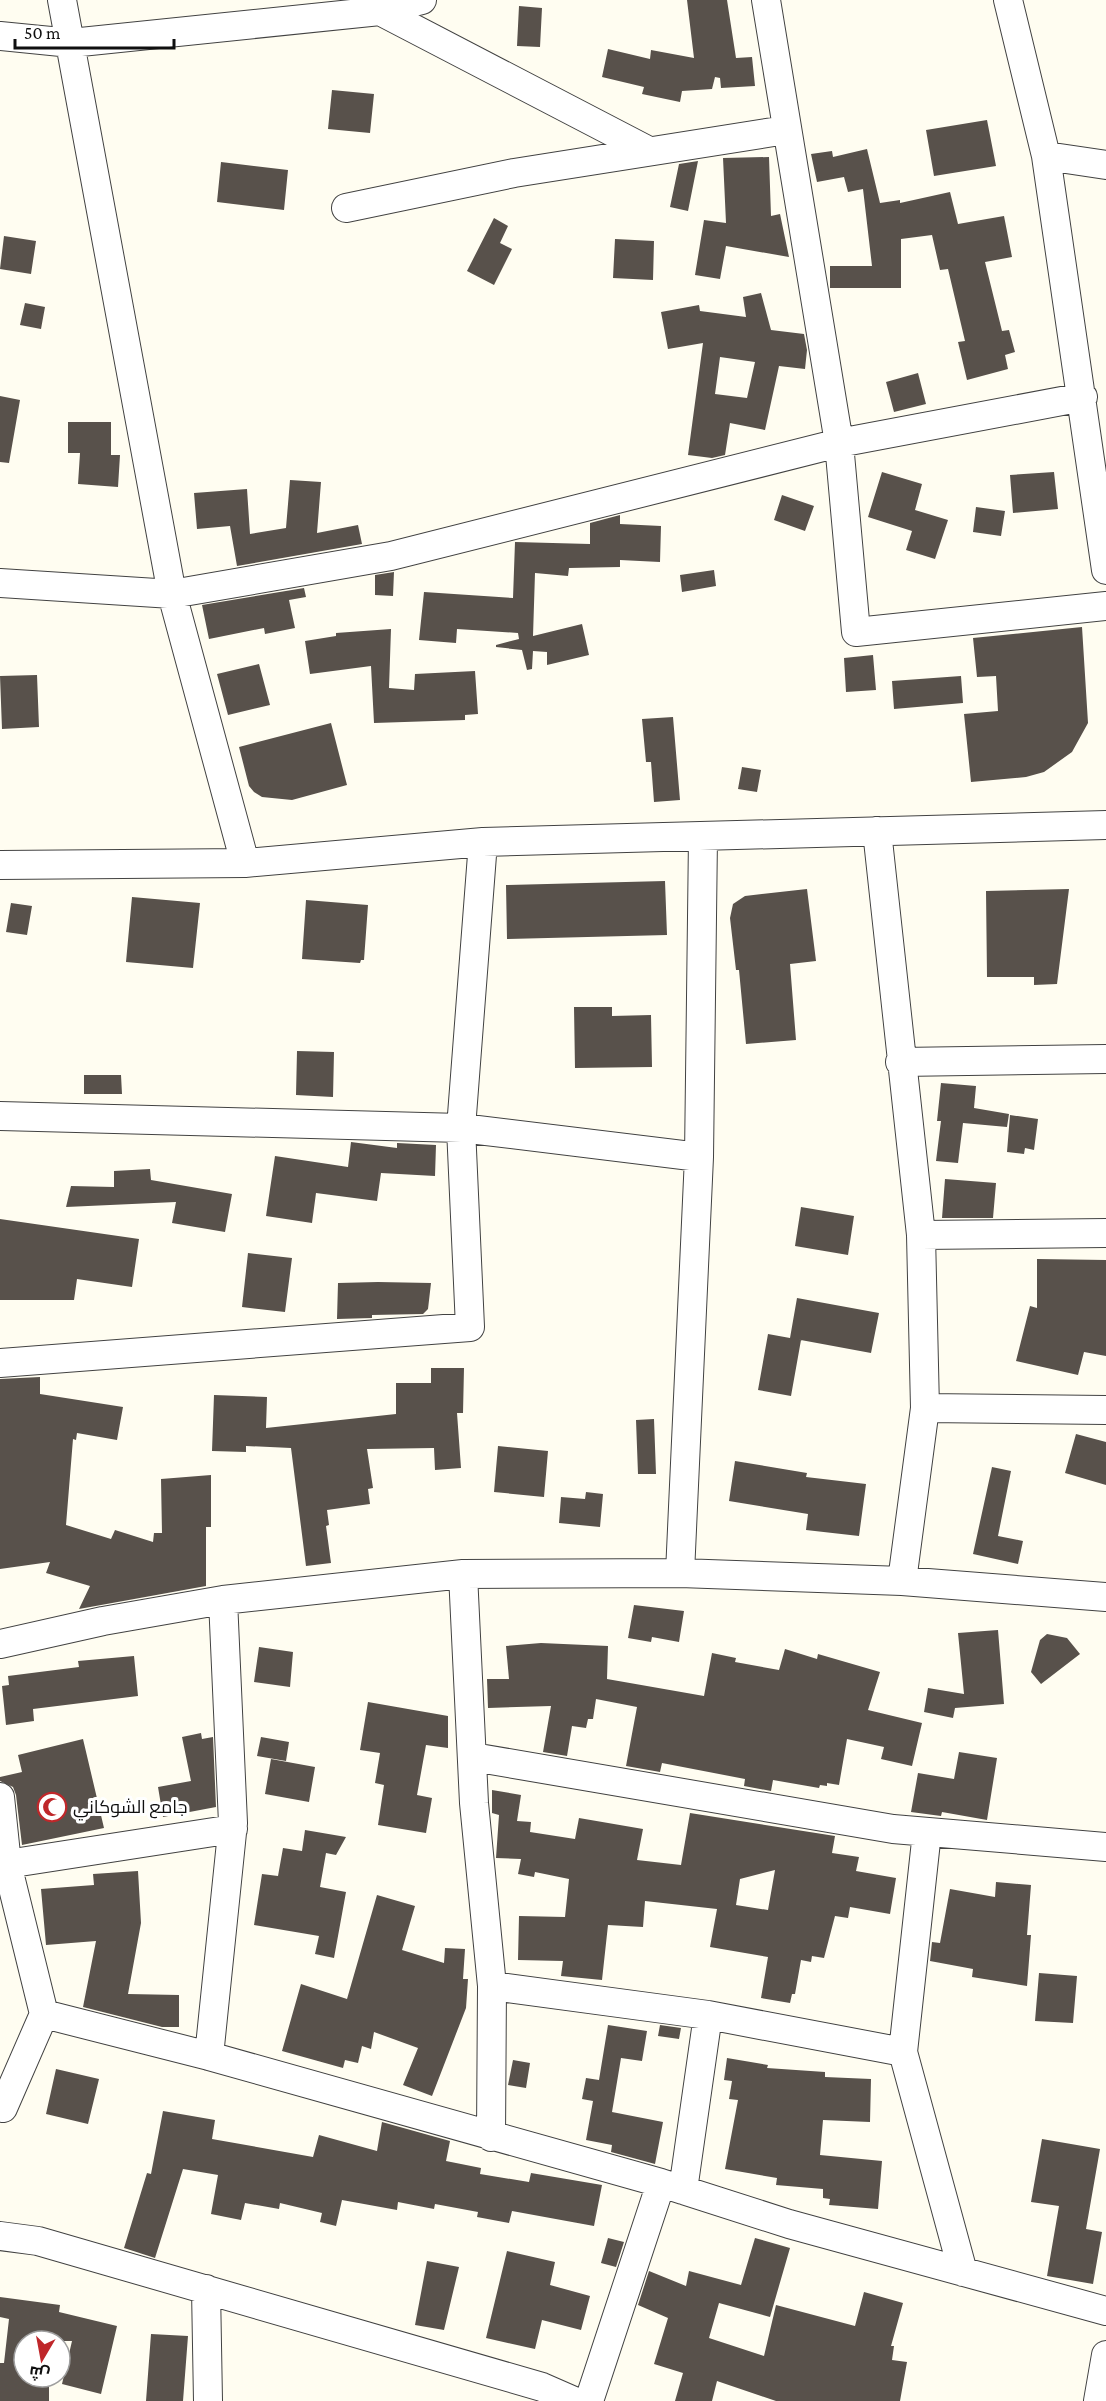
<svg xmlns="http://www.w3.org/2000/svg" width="1106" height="2401" font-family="'Crimson Pro',Cairo,serif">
	<rect width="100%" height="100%" fill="#fffdf1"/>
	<path fill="#58514b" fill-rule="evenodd" d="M687,0H727L736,58L752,57L755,86L721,88L720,78L715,77L712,89L682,91L680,102L642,94L644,87L602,77L608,49L650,59L651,50L694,58Z
		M519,6L542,8L540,47L517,46Z
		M332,90L374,94L370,133L328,129Z
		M987,120L996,166L934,176L926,130Z
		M867,149L880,203L900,200V203L950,192L958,224L1004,216L1012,257L985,262L1002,331L1009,330L1015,352L1005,355L1008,369L967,380L958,342L965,341L948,269L940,270L932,235L901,239V288H830V266H872L863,189L848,192L844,177L817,182L811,154L832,151L833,157Z
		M769,157L771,216L780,214L789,257L726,246L720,279L695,275L704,220L726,223L723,158Z
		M698,161L688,211L670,207L679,164Z
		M221,162L288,170L284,210L217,202Z
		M494,218L508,226L500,243L512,249L494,285L467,271Z
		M4,236L36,241L31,274L0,269Z
		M615,239L654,241L653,280L613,278Z
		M761,293L771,330L804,334L807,350L805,369L779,366L765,430L730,423L725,455L712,458L688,455L703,343L668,349L661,312L699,305L700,311L746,317L743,297ZM720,357L755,362L747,398L715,394Z
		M25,303L45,307L41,329L20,325Z
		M918,373L926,404L894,412L886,382Z
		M0,396L20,400L9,463L0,462Z
		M68,422H111V455H120L118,487L78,484L80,453H68Z
		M882,472L922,484L915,510L948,520L935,559L906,550L912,531L868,517Z
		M1054,472L1058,509L1013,513L1010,475Z
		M290,480L321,482L317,533L358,525L362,544L237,566L230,526L197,529L194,493L247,489L250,534L286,528Z
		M782,495L814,506L805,531L774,520Z
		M976,507L1005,511L1001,536L973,532Z
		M620,515V524L661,526L660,562L620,560V567L569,568L568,576L535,573L533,636L582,624L589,655L547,665V652L533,651L532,669L527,670L522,650L496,647V645L519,639L518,633L457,629L456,643L419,640L424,592L513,598L515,542L590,544V523Z
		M714,570L716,586L682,592L680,575Z
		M394,572L393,596L375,595V575Z
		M304,588L306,597L289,600L295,628L265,634L264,628L209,639L202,605Z
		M1082,627L1088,723L1072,752L1044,772L1026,777L971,782L964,714L998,711L996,676L977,677L973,638Z
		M391,629L389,688L414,690L415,674L475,671L478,714L465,715V720L374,723L371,666L310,674L305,641L336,636V633Z
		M873,655L876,690L846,692L844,658Z
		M259,664L270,705L228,715L217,674Z
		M37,675L39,727L2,729L0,676Z
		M961,676L963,703L894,709L892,681Z
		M673,717L680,800L654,802L651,762H646L642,719Z
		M331,723L347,785L292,800L262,797L254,792L249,786L239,747Z
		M742,767L761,770L757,792L738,789Z
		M665,881L667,935L507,939L506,885Z
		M807,889L816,961L790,964L796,1040L746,1044L739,970H736L730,918L733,904L745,896Z
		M1069,889L1057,984L1034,985V977H987L986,891Z
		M132,897L200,903L193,968L126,962Z
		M306,900L368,905L364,960H361L360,963L302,959Z
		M11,903L32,906L27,935L6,932Z
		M574,1007H612V1016L651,1015L652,1067L575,1068Z
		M297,1051L334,1052L333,1097L296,1095Z
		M84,1075H121L122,1094H84Z
		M941,1083L976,1086L974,1108L1009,1114L1007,1127L963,1123L958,1163L936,1161L941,1121H937Z
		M1010,1115L1038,1119L1034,1150L1025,1148L1024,1154L1007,1152Z
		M351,1142L397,1148V1143L436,1145L435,1176L381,1173L377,1201L316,1193L312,1223L266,1216L275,1156L348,1167Z
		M150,1169L151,1180L232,1194L225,1232L172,1223L176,1202L66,1207L71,1186L114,1187V1171Z
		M945,1179L996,1183L993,1218H942Z
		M801,1207L854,1216L848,1255L795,1246Z
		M0,1219L139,1239L132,1287L77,1279L74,1300H0Z
		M248,1253L292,1258L285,1312L242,1307Z
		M1037,1259L1106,1260V1356L1084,1352L1078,1375L1016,1361L1030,1306L1037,1308Z
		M378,1282L431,1283L428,1309L423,1314L372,1315V1318L337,1319L338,1283Z
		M797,1298L879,1313L871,1353L790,1338Z
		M768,1334L801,1340L791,1396L758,1390Z
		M431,1368H464L463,1413H457L461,1468L435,1470L434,1448L367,1449L373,1488L368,1489L370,1504L327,1510L329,1525L326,1526L331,1563L306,1566L291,1448L246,1446V1452L212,1451L214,1395L267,1397L266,1428L396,1414V1383H431Z
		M40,1377V1394L123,1407L117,1440L77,1433L76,1440L73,1439L66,1525L111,1539L115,1530L153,1542L154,1533H162L161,1479L211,1475V1527H206V1586L79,1609L90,1586L46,1573L50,1562L0,1569V1379Z
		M654,1419L656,1474H638L636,1420Z
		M1076,1434L1106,1442V1485L1065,1473Z
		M498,1446L548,1451L544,1497L494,1492Z
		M735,1461L807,1473L806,1477L866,1484L859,1536L806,1530L808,1514L729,1501Z
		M992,1467L1011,1471L998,1536L1023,1541L1018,1564L973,1554Z
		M586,1492L603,1494L600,1527L559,1523L561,1497L585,1499Z
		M634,1605L684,1611L679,1642L652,1637L651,1642L628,1638Z
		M998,1630L1004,1704L955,1708L953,1718L924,1712L928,1688L964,1694L958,1633Z
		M1047,1634L1067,1638L1080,1654L1041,1684L1031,1672L1040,1640Z
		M541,1643L608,1646L607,1679L704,1696L712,1653L736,1658L735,1662L779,1670L785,1649L817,1659L818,1654L880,1672L868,1710L922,1723L912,1766L881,1759L884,1747L847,1739L839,1785L827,1783V1786L820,1785L819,1788L773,1780L771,1791L744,1786L745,1779L662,1763L660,1772L626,1766L637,1707L596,1699L593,1719H588L586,1728L572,1726L567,1756L543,1752L551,1706L488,1708L487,1679H509L506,1646Z
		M259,1647L293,1652L290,1687L254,1682Z
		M134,1656L138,1696L33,1709L34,1721L6,1725L2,1686L9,1685L8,1676L79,1667L78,1661Z
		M368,1702L448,1716V1748L426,1745L417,1795L432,1798L426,1833L378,1825L384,1785L375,1783L380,1753L360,1750Z
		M201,1733L202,1739L213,1737L216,1807L163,1817L158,1787L191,1781L182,1737Z
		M261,1737L289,1742L286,1761L257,1756Z
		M83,1739L104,1828L22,1845L16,1795L13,1787L0,1781V1777L22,1772L18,1755Z
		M959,1752L997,1758L987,1820L942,1812L941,1816L911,1812L918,1773L954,1779Z
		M271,1759L315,1767L309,1802L265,1794Z
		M492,1790L521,1795L517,1821L531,1822L530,1832L575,1839L579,1818L643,1829L637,1860L681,1865L690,1813L835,1836L832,1853L859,1857L856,1871L896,1878L890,1914L850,1907L848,1918L835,1916L824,1958L812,1956L811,1962L801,1960L795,1994H792L790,2003L761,1998L768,1957L710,1947L717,1909L645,1901L643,1927L608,1925L602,1980L561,1976L563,1961L518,1960L519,1916L565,1917L569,1879L535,1872L534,1877L518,1874L521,1859L496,1858L499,1815L492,1813ZM775,1870L768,1910L736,1905L740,1879Z
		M305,1830L346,1837L336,1855L326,1853L320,1887L346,1892L334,1958L315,1954L319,1936L254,1925L262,1874L278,1876L283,1848L302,1851Z
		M138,1871L141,1923L128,1994L179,1995V2027H162L83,2007L96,1941L46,1945L41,1889L94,1885L93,1874Z
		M996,1882L1031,1885L1027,1935H1031L1027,1986L972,1977L973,1969L930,1961L932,1942L940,1943L950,1889L995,1897Z
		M377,1895L415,1906L402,1950L444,1963L445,1948L465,1949L463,1979H468L466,2008L432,2096L403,2085L418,2048L374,2032L371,2049L362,2046L358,2063L345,2060L343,2068L282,2051L301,1984L347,1999Z
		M1039,1973L1077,1976L1073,2023L1035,2021Z
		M608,2025L647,2031L642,2061L621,2058L612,2112L663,2122L655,2164L611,2152L612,2145L586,2140L593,2101L582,2099L586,2078L599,2080Z
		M660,2025L681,2028L679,2039L658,2036Z
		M727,2058L768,2065L767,2068L825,2072V2077L871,2079L870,2122L823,2120L820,2155L882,2161L878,2209L829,2205L830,2199L823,2198V2189L776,2185L777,2178L725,2169L738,2100L729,2099L732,2081L724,2080Z
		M513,2060L530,2063L526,2088L508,2085Z
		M56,2069L99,2079L88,2124L46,2114Z
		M163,2111L215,2120L212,2139L313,2157L319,2135L377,2151L382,2122L450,2141L446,2161L481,2168L480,2174L529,2182L531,2173L602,2185L594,2226L512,2211L509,2223L477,2217L478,2212L435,2204L434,2209L398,2202L397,2210L342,2200L336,2226L320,2222L322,2213L280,2203L279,2209L245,2203L241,2220L211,2214L218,2175L183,2169L155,2258L124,2248L147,2173L151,2174Z
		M1042,2139L1100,2149L1086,2229L1102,2232L1093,2284L1047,2276L1059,2206L1031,2202Z
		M608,2238L624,2242L616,2267L601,2263Z
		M755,2238L790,2248L770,2317L719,2303L709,2338L764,2356L776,2305L855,2326L864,2292L903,2303L891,2346H894L892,2360L907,2362L900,2401H776L717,2381L712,2401H675L683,2373L654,2364L668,2318L638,2305L649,2271L686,2286L689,2271L741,2285Z
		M507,2251L555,2262L550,2285L590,2296L581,2330L542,2320L535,2349L486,2338Z
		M427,2261L459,2267L444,2330L415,2325Z
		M0,2297L60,2305L59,2312L117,2326L101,2394L62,2384L72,2341H24V2377H49V2401H0V2363H4L9,2319L0,2317Z
		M151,2334L188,2336L183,2401H146Z"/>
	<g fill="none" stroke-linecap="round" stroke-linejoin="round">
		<g stroke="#424242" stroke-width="30">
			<path id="minor" d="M62,0L172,594L245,863
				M766,0L839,443L856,632L1106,606
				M1008,0L1046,156L1106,570
				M380,11L649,151
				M0,36L71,43L380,11L422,0
				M1046,156L1106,165
				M346,208L514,173L786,130
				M0,583L172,594L391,556L839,443L1083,397
				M877,831L921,1235L925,1408L902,1581
				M0,865L245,863L483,842L1106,825
				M900,1062L1106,1059
				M0,1116L461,1128L699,1157
				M921,1235L1106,1233
				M0,1363L470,1327L461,1128L483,842
				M925,1408L1106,1410
				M680,1573L699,1157L703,837
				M463,1574L474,1803L492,1986L491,2137
				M0,1644L103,1621L223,1600L463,1574L680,1573L902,1581L1106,1597
				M473,1757L893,1829L1106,1847
				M0,1797L7,1864L44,2014L209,2056L661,2183L789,2224L1106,2311
				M7,1864L233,1829
				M492,1986L708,2015L903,2052L963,2272
				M903,2052L927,1832
				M209,2056L233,1823L223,1600
				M0,2106L3,2108L44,2014
				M683,2190L708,2015
				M0,2236L38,2241L542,2387L574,2401
				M206,2289L208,2401
				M589,2401L661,2183
				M1098,2401L1106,2355"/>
		</g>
		<use href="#minor" stroke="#fff" stroke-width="28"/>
	</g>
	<defs>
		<g id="mosque-ring" transform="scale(1.5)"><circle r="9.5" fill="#fff" stroke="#bf272a" stroke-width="1.5"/><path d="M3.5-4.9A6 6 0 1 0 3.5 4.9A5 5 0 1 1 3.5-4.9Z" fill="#bf272a"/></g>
	</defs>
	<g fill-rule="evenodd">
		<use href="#mosque-ring" x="52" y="1807"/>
	</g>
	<g text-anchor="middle" stroke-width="6" stroke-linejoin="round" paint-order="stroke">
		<g font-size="18" fill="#0f0f0f" stroke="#fff" text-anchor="start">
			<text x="73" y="1813">جامع الشوكاني</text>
		</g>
	</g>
	<g transform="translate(42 2359) rotate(190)"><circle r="28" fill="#ffffff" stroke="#9f9f9f" stroke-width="1.5"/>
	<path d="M0-4.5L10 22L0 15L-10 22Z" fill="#bf272a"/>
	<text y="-9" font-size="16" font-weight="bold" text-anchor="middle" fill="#0f0f0f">ش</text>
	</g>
	<path d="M15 39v9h159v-9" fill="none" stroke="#0f0f0f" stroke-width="3"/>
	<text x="24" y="39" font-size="18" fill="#0f0f0f" stroke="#ffffff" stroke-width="4.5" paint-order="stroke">50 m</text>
</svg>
